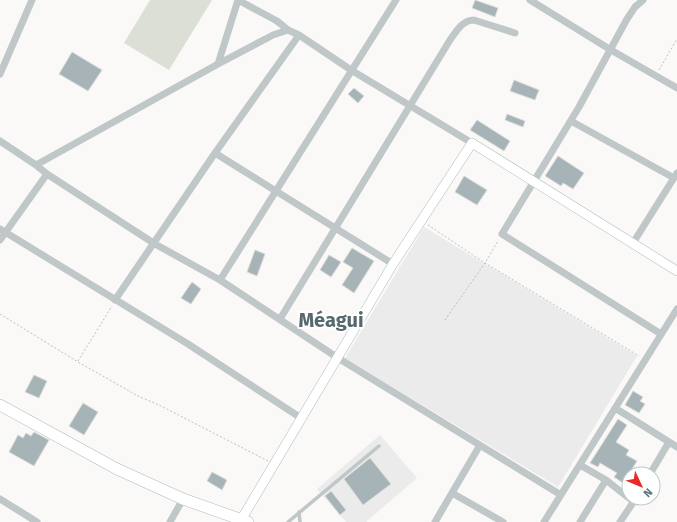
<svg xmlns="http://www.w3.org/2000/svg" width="677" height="522" font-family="'Fira Sans',sans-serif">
	<rect width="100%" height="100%" fill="#faf9f7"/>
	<path fill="#eaebea" d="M424,227L637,356L558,487L345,358Z
		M380,435L417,478L366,522H346L317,489Z"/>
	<path fill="#dbdfd6" d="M150,0H212L169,70L124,43Z"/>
	<path fill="#a7b4b7" stroke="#dbdbd9" d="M475,0L498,8L495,17L472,8Z
		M72,52L102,70L88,91L59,74Z
		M514,80L539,90L535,100L510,91Z
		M354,88L364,96L358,103L348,94Z
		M507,114L525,121L523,127L505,120Z
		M477,120L510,141L504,151L470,130Z
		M558,156L584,173L573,189L563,183L561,186L545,176Z
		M464,176L487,190L477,205L455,192Z
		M352,248L374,261L354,293L342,285L353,268L343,262Z
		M255,250L265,254L257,276L247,272Z
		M329,255L341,262L331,277L320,270Z
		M192,282L201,289L191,304L181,298Z
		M34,375L47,381L39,398L25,392Z
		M633,391L643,397L640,401L645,404L639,413L625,405Z
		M83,403L98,412L84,435L69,426Z
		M618,419L627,425L616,442L629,450L626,455L637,461L629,474V487L614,477L617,473L600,463L598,467L590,463Z
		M34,432L49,440L34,466L9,452L18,435L23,438L26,433L31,436Z
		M370,458L391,484L363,505L344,479Z
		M212,472L227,480L222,490L207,481Z
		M331,491L346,510L340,515L325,496Z"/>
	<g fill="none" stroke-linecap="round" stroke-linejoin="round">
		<g stroke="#b2bcbe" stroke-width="10">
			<path id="secondary" d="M241,520L393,264L472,143L677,271"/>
		</g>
		<g stroke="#b4bbbe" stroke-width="12">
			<path id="primary" d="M0,405L117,469L183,499L248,522"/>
		</g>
		<path stroke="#bac0c1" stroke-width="1" stroke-dasharray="2 2" stroke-linecap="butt" d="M659,70L677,39
			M428,225L485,263L639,356
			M0,314L78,362L138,396L159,405L268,461
			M445,320L485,263L498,241
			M78,361L112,306"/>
		<path stroke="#c0c7c9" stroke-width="3.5" d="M299,512L300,522
			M288,522L379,446"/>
		<path stroke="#c0c7c9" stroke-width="7" d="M238,0L277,21L288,30
			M530,0L611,50L677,88
			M643,0L635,7L627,19L579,107L502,234L661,334
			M218,64L238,0
			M0,74L32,0
			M571,121L674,178
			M0,141L36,165L47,174
			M215,153L393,264
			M36,165L218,64L273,35L288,30L299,35L351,70L472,143
			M0,229L188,344L301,418
			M0,240L47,174L155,244L220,280L338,358L561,495
			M633,243L677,173
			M220,280L396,0
			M115,300L215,153L299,35
			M280,319L450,40C456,32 462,20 474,20L515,33
			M615,408L677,447
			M580,465L606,480L634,502
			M650,474L669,442
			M452,493L503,522
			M0,499L37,522
			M170,522L183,499
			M435,522L480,445
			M544,522L677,309
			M580,522L606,480
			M620,522L636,498"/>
		<use href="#secondary" stroke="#fff" stroke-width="9"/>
		<use href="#primary" stroke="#fff" stroke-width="11"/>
	</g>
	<g text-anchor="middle" stroke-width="4" stroke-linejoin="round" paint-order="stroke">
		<g font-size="20" font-weight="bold" fill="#56696e" stroke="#fff">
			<text x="331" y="327">Méagui</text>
		</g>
	</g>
	<g transform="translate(641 486) rotate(134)"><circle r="19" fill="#ffffff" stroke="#bfc9cb"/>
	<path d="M0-3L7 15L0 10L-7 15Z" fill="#e82b29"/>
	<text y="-6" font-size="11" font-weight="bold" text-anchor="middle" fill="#5f777d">N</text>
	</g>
</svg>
